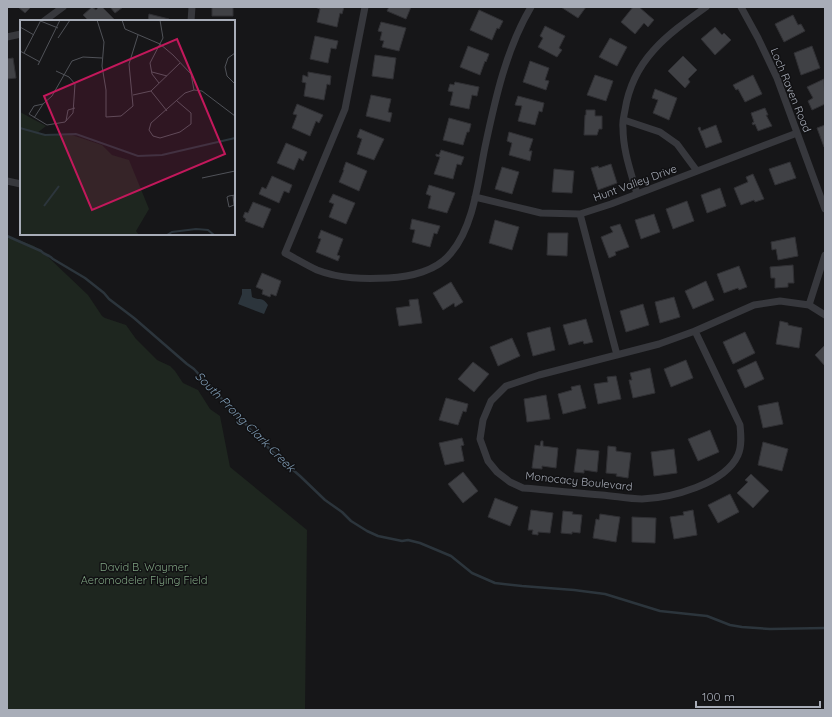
<svg xmlns="http://www.w3.org/2000/svg" width="832" height="717" font-family="Quicksand,sans-serif">
	<rect width="100%" height="100%" fill="#161618"/>
	<path fill="#1e261f" d="M7,238L16,239L34,246L48,257L88,295L102,316L105,318L126,325L136,339L157,360L170,366L175,371L183,383L198,390L210,409L220,416L230,467L307,530L305,710H7Z"/>
	<path fill="#2c353c" d="M242,289H251L252,297C259,301 262,296 268,305L264,314L238,304L242,294Z"/>
	<g fill="none" stroke-linecap="round" stroke-linejoin="round">
		<path stroke="#2c353c" stroke-width="2.5" d="M7,236L41,251C44,255 50,255 53,259L85,278L104,293L109,299L134,318L187,364L194,369L205,381L208,383L241,421L244,422L255,435L276,455L300,476L325,500L342,512L351,521L367,531L378,536L402,541L408,540L420,543L451,556L472,573L495,583L522,586L574,590L605,594L660,611L707,616L730,625L742,627L770,629L825,628"/>
	</g>
	<path fill="#404145" stroke="#303034" d="M18,7H31L25,13Z
		M92,7L96,10L99,7H102L114,19L112,21H89L83,15Z
		M110,7H123L115,13Z
		M212,7H233V16H212Z
		M315,7H344L342,14L340,13L337,27L317,22L320,9Z
		M389,7H411L406,19L387,11Z
		M561,7H586L578,18Z
		M633,7H639L654,20L648,27L644,23L635,34L621,22Z
		M479,10L503,21L499,29L497,28L492,40L470,30Z
		M149,14L169,19L168,21H148Z
		M793,15L798,25L801,24L805,31L784,42L775,24Z
		M381,22L406,28L399,51L382,47L384,41L380,40L382,32L378,31Z
		M545,26L565,36L559,48L562,50L557,57L538,47L543,38L540,36Z
		M715,27L722,35L724,33L731,40L715,55L701,39Z
		M315,36L338,41L336,49L331,48L328,63L310,59Z
		M610,38L627,47L617,66L599,57Z
		M468,46L489,54L486,62L485,61L480,75L460,67Z
		M812,46L820,68L801,75L794,53Z
		M375,55L396,58L393,79L372,76Z
		M683,56L697,70L688,79L690,82L685,88L668,71Z
		M13,58L16,78L7,79V59Z
		M530,61L549,68L545,80L549,81L546,90L523,82Z
		M308,72L331,76L330,85L327,84L324,100L304,96L306,83L302,82L303,75L308,77Z
		M595,75L613,81L606,101L587,95Z
		M753,75L762,94L745,102L738,89L736,90L733,85Z
		M824,79L825,104L812,110L808,101L813,98L807,87Z
		M455,82L479,87L477,96L472,95L469,109L450,105L453,92L448,91L450,84L454,85Z
		M655,89L677,98L669,120L653,113L658,100L652,98Z
		M371,95L391,99L388,112L392,113L390,122L366,116Z
		M518,96L544,103L542,112L539,111L535,125L518,121L522,106L515,105Z
		M297,104L323,115L319,123L316,121L310,136L292,128L297,115L293,114Z
		M765,108L768,115H766L772,126L758,131L755,124L753,125L752,123L754,122L751,113Z
		M586,110H595V116H602V129H599L597,135H584L585,115H586Z
		M449,118L471,124L469,132H467L463,145L443,140Z
		M716,125L722,142L706,148L698,128L700,127L701,131Z
		M825,125V146L824,147L817,128Z
		M360,129L384,139L374,160L357,154L362,139L357,137Z
		M509,132L533,139L529,151H532L530,161L509,155L512,143L507,141Z
		M286,143L307,152L303,161L299,158L294,170L277,163Z
		M441,150L464,157L461,165L457,164L453,179L434,174L440,157L436,156V154L439,155Z
		M346,162L367,171L359,191L339,182L344,170H343Z
		M790,162L796,178L775,185L769,169Z
		M611,164L617,183L598,190L591,168L598,166L599,168Z
		M502,167L519,172L512,194L495,189Z
		M554,169L574,171L572,193L552,192Z
		M753,174L764,199L755,202L754,200L741,205L734,188L748,182L746,177Z
		M272,176L292,185L289,193L284,191L279,203L259,194L262,187L266,189Z
		M429,185L455,193L447,213L428,208L431,196L426,194Z
		M720,188L726,206L707,213L701,195Z
		M333,194L355,203L346,224L329,217L334,204L329,202Z
		M687,201L694,221L673,229L666,209Z
		M253,202L271,209L263,228L245,221L246,219L243,217L245,212L248,213Z
		M654,214L660,232L641,239L635,220Z
		M412,219L440,226L437,234L434,233L430,247L412,242L415,230L410,229Z
		M495,220L519,227L512,250L489,243Z
		M620,224L629,247L615,252L616,255L609,258L601,237L613,232L610,227Z
		M321,230L343,239L337,255L340,256L338,261L316,252L321,239L318,238Z
		M548,233H568L567,256L547,255Z
		M795,237L798,256L778,260L776,249L772,250L771,242Z
		M793,265L794,283H788V287L775,288V278H771L770,267Z
		M739,266L747,287L739,290L738,288L724,293L717,274Z
		M262,273L281,281L276,296L271,294L270,297L262,294L263,290L256,287Z
		M706,281L714,300L693,309L685,291Z
		M451,282L463,302L455,307L454,303L443,310L433,293Z
		M674,297L680,317L660,323L655,302Z
		M418,299L422,323L399,326L396,308L410,306L409,300Z
		M643,304L649,325L626,332L620,311Z
		M586,319L593,342L584,344L583,341L569,345L563,325Z
		M780,321L788,323V325L802,328L799,348L776,344Z
		M550,327L555,350L533,356L527,333Z
		M745,332L755,353L733,364L723,342Z
		M512,338L520,356L498,366L490,347Z
		M825,345V366L815,355Z
		M686,360L693,378L671,387L664,369Z
		M756,361L764,379L745,388L737,370Z
		M473,362L489,374L474,392L458,379Z
		M650,368L655,393L633,398L629,380H632L630,373Z
		M616,376L621,399L598,404L594,384L608,382L607,377Z
		M580,385L586,408L563,414L558,394L572,390L571,387Z
		M546,395L550,419L527,422L524,399Z
		M446,398L468,404L466,412L463,411L458,425L439,420Z
		M778,402L783,424L763,428L758,406Z
		M710,430L719,452L698,461L688,439Z
		M462,438L464,445L461,446L464,461L445,465L439,443Z
		M541,441H543V446L558,448L556,468L542,466V469L532,468L535,445L540,446Z
		M763,442L788,449L782,471L758,465Z
		M608,446L616,447V451L631,453L628,478L616,476L617,474L606,473Z
		M577,449L599,451L597,472L584,470V473L574,472Z
		M674,449L677,473L654,476L651,452Z
		M463,472L478,491L463,503L448,484Z
		M751,474L769,491L753,508L737,493L748,482L745,480Z
		M730,494L739,512L718,523L708,505Z
		M495,498L518,507L510,526L488,517Z
		M531,510L553,513L550,533L538,532V535L532,534L533,530H528Z
		M693,510L697,535L674,539L670,517L684,515L683,512Z
		M563,511L573,512L572,514L582,515L580,533L572,532V534L561,533Z
		M600,514L620,517L616,542L593,538L596,519L599,520Z
		M632,517L656,518L655,543L632,542Z"/>
	<g fill="none" stroke-linecap="round" stroke-linejoin="round">
		<path stroke="#37383d" stroke-width="7" d="M365,7L345,109L285,253C295,258 306,265 317,270C340,279 364,279 388,278C410,277 437,271 451,253C474,226 478,181 485,147C495,100 506,49 531,7
			M741,7L758,38L777,78L825,209
			M44,21L63,7
			M191,21L192,7
			M7,37L21,34
			M624,120L660,132L677,144L697,171
			M7,181L21,184
			M637,194C631,172 623,151 623,128C622,122 624,116 625,110C633,59 667,35 706,7
			M475,197L541,213L580,214L611,204L797,133
			M580,214L617,355
			M809,305L825,255
			M695,331L740,425C741,435 742,446 738,455C725,484 671,498 642,499C629,499 615,496 602,495C576,493 550,490 523,488L510,482L497,472L488,461L480,439L483,420L491,401L506,386L539,375L659,344L695,331L754,305L780,301L809,305L825,315"/>
	</g>
	<g text-anchor="middle" stroke-width="3" stroke-linejoin="round" paint-order="stroke">
		<g font-size="11" fill="#a8adb8" stroke="#111113">
			<text transform="translate(791 90) rotate(68)" y="4">Loch Raven Road</text>
			<text transform="translate(635 183) rotate(-20)" y="4">Hunt Valley Drive</text>
			<text transform="translate(579 481) rotate(6)" y="4">Monocacy Boulevard</text>
		</g>
		<g font-size="11" fill="#7fa381" stroke="#111113">
			<text x="144" y="571">David B. Waymer<tspan x="144" dy="13">Aeromodeler Flying Field</tspan></text>
		</g>
		<g font-size="12" font-style="italic" fill="#7f9bb3" stroke="#111113">
			<text transform="translate(245 422) rotate(45)" y="4">South Prong Clark Creek</text>
		</g>
	</g>
	<g transform="translate(20 20)">
		<rect width="215" height="215" fill="#161618"/>
		<path d="M0,92L26,106L17,113L19,114H49L82,125L92,135L109,140L129,189L116,211L119,215H0Z" fill="#1e261f"/>
		<path fill="none" stroke="#2c353c" stroke-width="2" d="M0,108L25,115L56,114L118,136L142,135L215,118M24,186L39,166M147,215L152,212L176,209L188,210L194,215"/>
		<path fill="none" stroke="#505258" stroke-width="1" d="M18,0L38,8M77,0L84,22L82,46L86,70V97L101,96L113,86L109,44L118,15M102,0L105,9L140,24L153,35L171,54L174,70M0,7L14,15M38,18L50,0M0,31L20,42M4,33L21,0M215,33L208,38L205,47L207,56L215,64M18,45L40,0M132,52L147,56M139,63L132,54L130,43L143,18L140,0M131,71L147,91M113,75L131,71L160,43M157,81L171,93V104L160,112L140,118L133,116L129,110L131,103L165,73L174,70L182,71L215,96M23,84L14,86L9,94L27,105L45,102L53,93L55,64L49,57L36,51M14,98L23,84L32,76L52,41L63,37L82,38M46,101L48,90L55,88M182,158L215,151M213,175L214,185L209,187L207,177L209,176L215,175"/>
		<path fill="#c2185b" fill-opacity="0.15" stroke="#c2185b" stroke-width="2" d="M157,19L205,134L72,190L24,76Z"/>
		<rect width="215" height="215" fill="none" stroke="#a8adb8" stroke-width="2"/>
	</g>
	<rect width="832" height="717" fill="none" stroke="#a8adb8" stroke-width="16"/>
	<path d="M696 701v6h124v-6" fill="none" stroke="#a8adb8" stroke-width="2"/>
	<text x="702" y="701" font-size="12" fill="#a8adb8" stroke="#111113" stroke-width="3" paint-order="stroke">100 m</text>
</svg>
